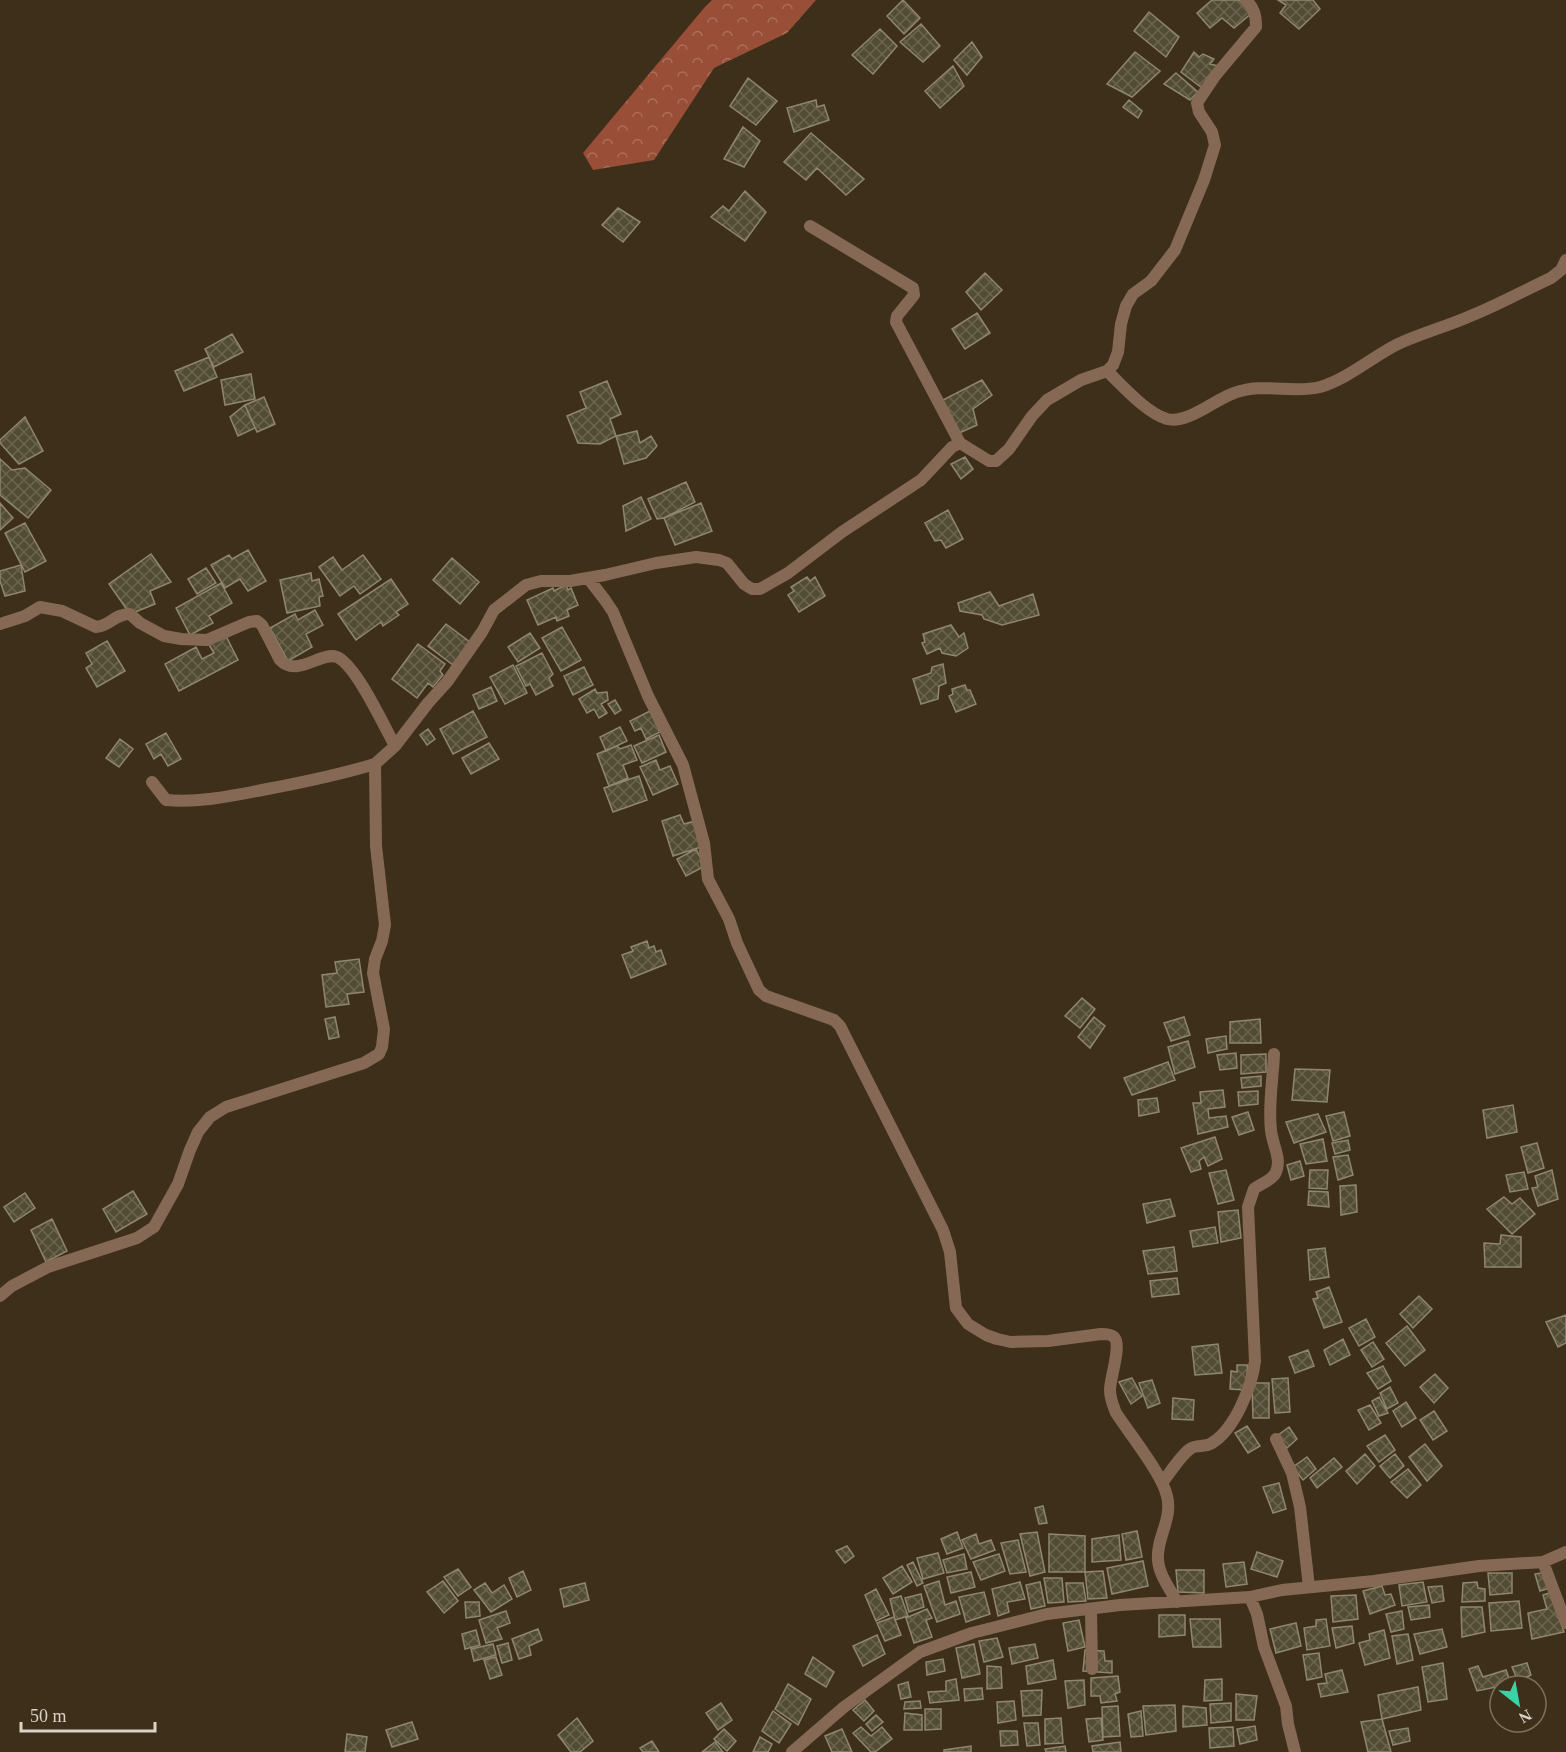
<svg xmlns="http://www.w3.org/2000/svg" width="1566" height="1752" font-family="Georgia,serif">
	<defs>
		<pattern id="forest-crowns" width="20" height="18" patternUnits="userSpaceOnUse" patternTransform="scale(1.5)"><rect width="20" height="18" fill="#994e37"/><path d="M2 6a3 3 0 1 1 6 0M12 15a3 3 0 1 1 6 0" fill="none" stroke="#ab6f5c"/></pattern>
		<pattern id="building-cross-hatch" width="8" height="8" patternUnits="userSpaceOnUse" patternTransform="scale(1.5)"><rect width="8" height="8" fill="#534c34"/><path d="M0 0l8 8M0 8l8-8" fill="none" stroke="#6b6550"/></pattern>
	</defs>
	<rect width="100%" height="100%" fill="#3e2f1b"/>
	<path fill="url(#forest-crowns)" d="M712,0H816L787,33L714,68L654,160L593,170L583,153L704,8Z"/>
	<path fill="url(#building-cross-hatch)" stroke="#8f876d" stroke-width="1.5" d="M903,0L920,18L904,34L887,16Z
		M1212,0H1239L1252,13L1234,28L1222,18L1210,28L1197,13Z
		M1278,0H1313L1320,9L1299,29L1280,13L1286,5Z
		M1149,12L1179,37L1166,57L1134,31Z
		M921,24L940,46L923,62L900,42Z
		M880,29L897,46L873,74L852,55Z
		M972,42L982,57L967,75L954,60Z
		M1135,52L1160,71L1132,97L1107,84Z
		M1194,52L1199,57L1203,54L1214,59L1210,64L1218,66L1202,88L1181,72Z
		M953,66L964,86L940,108L925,91Z
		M1176,73L1198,92L1190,100L1164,84Z
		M748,78L777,101L756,125L730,106Z
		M816,100L817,107L824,105L829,120L794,132L787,108Z
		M1129,100L1142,111L1138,118L1123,107Z
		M743,127L760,141L744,167L724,159Z
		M811,133L864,179L846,195L817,168L806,180L784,162Z
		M745,191L766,212L745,241L711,217L723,206L729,211Z
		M618,208L640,222L623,242L602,225Z
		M985,273L1002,290L981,310L966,292Z
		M977,313L990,333L965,349L952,329Z
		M232,334L243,352L214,367L205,349Z
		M209,357L217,377L184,391L175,371Z
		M251,374L255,399L225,405L221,380Z
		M982,380L992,395L973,409L977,425L957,434L941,401Z
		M607,381L621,414L610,419L616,436L600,444L578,443L567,416L586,408L580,392Z
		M264,397L275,424L257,432L245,405Z
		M245,405L255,428L238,436L230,417Z
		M25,417L43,451L19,464L0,443V440Z
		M637,431L640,443L651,436L657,446L646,458L624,464L616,436Z
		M965,457L973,469L961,479L951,464Z
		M0,459L12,470L25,468L51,490L28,518L0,495Z
		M686,482L695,502L664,518L657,519L648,499Z
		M641,497L651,519L626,531L623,506Z
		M0,503L13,518L0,530Z
		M701,503L712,531L675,545L664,518Z
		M948,510L963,539L946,548L941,540L935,541L925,523Z
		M25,523L46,561L25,572L5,533Z
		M248,550L266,581L248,591L240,579L225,588L211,565L229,555L232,559Z
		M151,554L171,582L150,591L155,604L130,614L109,584Z
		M363,555L381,579L360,594L354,586L340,596L319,567L333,557L342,570Z
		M452,558L479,582L460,604L433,580Z
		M21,565L25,591L5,596L0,581V571Z
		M206,568L216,583L197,594L188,579Z
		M311,573L312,581L319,579L323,596L319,597L320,606L287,613L280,580Z
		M807,577L810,581L815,577L825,596L799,612L788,595L794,591L791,587Z
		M391,579L408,604L396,612L399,615L383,626L381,622L356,640L338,614Z
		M221,583L232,603L209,616L213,623L190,635L176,608Z
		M566,585L568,590L571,588L578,605L567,610L569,616L557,621L556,617L538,625L527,600L553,588L554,591Z
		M990,592L999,606L1033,594L1039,615L1002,625L984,619L982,615L960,611L958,603Z
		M315,610L323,625L306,634L312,647L288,661L270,628L295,614L298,620Z
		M446,624L471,643L453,665L428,646Z
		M951,625L959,637L964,633L968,648L956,656L942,653L940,648L927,654L922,643L925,642L923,634Z
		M562,627L581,660L561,671L542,638Z
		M530,633L540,648L518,662L508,647Z
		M225,634L238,660L179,691L165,664L196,647L202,659L214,653L208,643Z
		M107,641L125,671L97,687L86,668L92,664L86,653Z
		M418,644L445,664L440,671L443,675L433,687L428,683L417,698L392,679Z
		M542,653L553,674L549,678L553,686L536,695L530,684L526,686L516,666Z
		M943,664L946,683L939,686L938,699L921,704L913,679L931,673L932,667Z
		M513,665L527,693L505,704L490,677Z
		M584,667L593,685L573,695L564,676Z
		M965,685L967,690H970L976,704L956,712L949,696L953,694L952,689Z
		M491,687L497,701L479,709L473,695Z
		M595,689L597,693L607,692L608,700L601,704L607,713L599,718L594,709L587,713L579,699Z
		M615,700L621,710L615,714L608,704Z
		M473,711L487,737L453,754L440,729Z
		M650,711L660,732L646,739L641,728L635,731L630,721Z
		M620,727L627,741L606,751L600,737Z
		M428,729L435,739L427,745L420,735Z
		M166,733L181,759L168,766L161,754L154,759L146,744Z
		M659,735L666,752L642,763L634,746Z
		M120,739L133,749L119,767L106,758Z
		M489,743L499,759L471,774L462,758Z
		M631,745L637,760L623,765L628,778L609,786L597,754L617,746L620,749Z
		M656,760L660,770L670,766L678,784L653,795L640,767Z
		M639,776L647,800L613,812L604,788Z
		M680,815L684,824L695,821L704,846L673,856L662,821Z
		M696,849L705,866L686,876L677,859Z
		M647,941L649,948L654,946L656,952L661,950L666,964L631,978L622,955L633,951L631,947Z
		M359,959L364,992L347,994L349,1004L326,1007L322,975L337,973L335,962Z
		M1082,998L1095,1009L1080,1028L1065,1016Z
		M335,1017L339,1037L329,1039L325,1019Z
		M1094,1017L1105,1026L1090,1048L1078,1037Z
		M1184,1017L1190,1035L1171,1041L1164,1023Z
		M1260,1019L1261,1043H1230V1022Z
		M1226,1036L1227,1049L1208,1053L1206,1039Z
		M1188,1041L1195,1067L1175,1074L1168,1047Z
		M1236,1053L1237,1068L1220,1070L1217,1055Z
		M1266,1054V1072L1241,1074V1055Z
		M1168,1062L1175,1080L1132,1095L1124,1078Z
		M1295,1069L1330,1070L1327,1102L1292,1100Z
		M1261,1076V1086L1242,1088L1241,1078Z
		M1223,1090L1225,1107L1208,1109L1209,1118L1226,1116L1228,1127L1198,1134L1193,1103H1201L1200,1092Z
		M1258,1091V1104L1239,1106L1238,1092Z
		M1157,1098L1159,1112L1139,1116L1138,1100Z
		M1513,1105L1517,1132L1487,1138L1483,1110Z
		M1248,1112L1254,1130L1239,1135L1232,1117Z
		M1344,1112L1350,1136L1333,1141L1326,1116Z
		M1318,1114L1326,1132L1294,1143L1286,1122Z
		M1215,1137L1222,1159L1208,1166L1204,1157L1199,1161L1201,1169L1191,1172L1181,1148Z
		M1323,1139L1327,1161L1306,1164L1300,1144Z
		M1348,1140L1350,1150L1335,1154L1332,1143Z
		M1537,1143L1544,1168L1528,1173L1521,1147Z
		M1348,1155L1353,1175L1338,1180L1333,1157Z
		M1300,1161L1304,1176L1291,1180L1287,1165Z
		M1226,1170L1234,1200L1218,1204L1209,1173Z
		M1310,1170H1328L1327,1189L1309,1188Z
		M1552,1170L1558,1199L1538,1206L1532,1188L1538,1187L1535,1176Z
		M1524,1172L1528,1189L1510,1192L1506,1175Z
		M1356,1185L1357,1212L1341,1215L1340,1186Z
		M133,1191L147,1214L116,1232L103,1209Z
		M1309,1191L1328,1192L1329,1207L1308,1205Z
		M25,1193L35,1208L14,1222L4,1207Z
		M1504,1197L1512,1204L1520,1198L1535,1214L1512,1234L1487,1209Z
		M1170,1199L1175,1216L1147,1223L1143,1204Z
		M1238,1210L1241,1238L1221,1242L1218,1212Z
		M52,1219L67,1251L46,1262L31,1230Z
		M1215,1227L1218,1243L1193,1247L1190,1231Z
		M1501,1235L1521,1237V1267H1485L1484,1243L1500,1244Z
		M1174,1247L1177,1271L1148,1274L1143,1251Z
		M1325,1248L1329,1277L1310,1280L1308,1250Z
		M1177,1278L1179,1294L1152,1297L1150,1281Z
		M1329,1287L1342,1322L1324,1328L1313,1299L1318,1298L1316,1292Z
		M1419,1296L1432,1309L1413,1328L1400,1314Z
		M1566,1315V1343L1558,1347L1546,1322Z
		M1366,1319L1375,1337L1359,1346L1349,1328Z
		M1407,1326L1425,1350L1405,1366L1386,1343Z
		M1343,1339L1350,1355L1330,1365L1324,1350Z
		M1373,1342L1384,1359L1372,1367L1361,1350Z
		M1218,1344L1222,1373L1195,1375L1192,1347Z
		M1308,1350L1314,1366L1295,1373L1289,1357Z
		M1237,1365H1248L1245,1390L1230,1389L1231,1371L1237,1372Z
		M1383,1366L1391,1381L1378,1389L1367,1373Z
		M1435,1374L1448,1388L1434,1403L1420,1387Z
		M1132,1378L1142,1396L1131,1404L1119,1382Z
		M1288,1378L1290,1412L1275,1413L1272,1379Z
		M1152,1380L1160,1403L1148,1408L1139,1383Z
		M1252,1383H1269V1418H1253Z
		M1390,1387L1398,1403L1387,1409L1380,1393Z
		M1379,1397L1388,1413L1379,1416L1372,1401Z
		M1173,1398L1194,1400L1193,1420L1172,1419Z
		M1406,1402L1416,1418L1402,1427L1393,1411Z
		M1370,1405L1381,1423L1369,1430L1358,1410Z
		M1434,1411L1447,1431L1433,1440L1420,1420Z
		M1247,1426L1260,1446L1248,1453L1235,1433Z
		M1289,1427L1297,1439L1287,1448L1277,1436Z
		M1385,1435L1395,1450L1379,1462L1367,1446Z
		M1425,1444L1442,1466L1427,1481L1409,1457Z
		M1365,1454L1375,1466L1357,1484L1346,1471Z
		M1395,1454L1404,1466L1390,1478L1380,1466Z
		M1307,1457L1316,1469L1303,1480L1293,1467Z
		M1334,1458L1342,1467L1317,1488L1310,1478Z
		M1408,1469L1421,1485L1407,1498L1391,1482Z
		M1279,1483L1286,1509L1273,1513L1263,1487Z
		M1043,1506L1047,1523L1039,1524L1035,1508Z
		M1137,1531L1142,1557L1126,1560L1122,1534Z
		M957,1532L963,1548L947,1554L941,1539Z
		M1037,1532L1045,1572L1030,1576L1020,1534Z
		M976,1534L979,1544L991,1540L995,1550L971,1559L962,1540Z
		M1049,1534L1085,1536V1572H1049Z
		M1119,1535L1121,1560L1092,1562V1539Z
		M1018,1540L1026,1572L1010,1574L1001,1543Z
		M847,1546L854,1556L845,1563L836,1551Z
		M1257,1552L1283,1561L1277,1577L1251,1569Z
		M938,1553L944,1573L923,1579L917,1558Z
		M964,1554L967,1569L947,1573L943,1560Z
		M999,1554L1005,1571L981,1580L973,1562Z
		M1143,1561L1148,1586L1112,1594L1107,1568Z
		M913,1562L923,1583L917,1586L907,1565Z
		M1244,1562L1247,1584L1226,1587L1223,1564Z
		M902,1566L912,1582L893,1594L883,1578Z
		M458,1569L471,1587L458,1596L444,1577Z
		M1176,1570H1204V1593L1178,1592Z
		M523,1571L531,1590L517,1597L509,1578Z
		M1103,1571L1107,1598L1088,1599L1085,1572Z
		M971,1572L975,1587L951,1593L947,1577Z
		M1546,1572L1550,1588L1540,1591L1535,1574Z
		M1488,1573H1512V1593L1490,1595Z
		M1044,1578H1062L1064,1602L1048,1603Z
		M443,1581L458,1601L444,1613L427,1592Z
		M939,1581L945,1605L956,1601L960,1614L937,1622L924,1586Z
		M1020,1582L1025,1599L1007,1602L1009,1612L998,1616L992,1589Z
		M1040,1582L1045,1606L1031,1609L1026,1585Z
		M1423,1582L1427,1602L1402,1606L1399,1585Z
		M1477,1582L1478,1588L1485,1589V1601L1462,1602L1463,1583Z
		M485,1583L492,1593L504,1585L512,1599L491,1612L474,1590Z
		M585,1583L589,1600L564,1607L560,1589Z
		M1066,1583H1083L1086,1601L1068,1602Z
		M1382,1586L1385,1595L1391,1594L1395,1605L1370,1614L1363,1591Z
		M1442,1586L1444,1601L1432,1603L1428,1587Z
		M876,1589L889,1615L876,1621L865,1595Z
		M984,1592L990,1614L966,1622L959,1597Z
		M1552,1592L1564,1632L1532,1639L1528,1613L1547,1609L1543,1595Z
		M921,1594L924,1607L909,1612L905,1598Z
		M1356,1595L1358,1619L1333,1622L1331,1596Z
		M901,1596L908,1616L895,1620L890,1599Z
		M1519,1601L1522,1628L1491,1631L1489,1603Z
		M465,1602H479L480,1616L466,1618Z
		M1429,1605L1430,1617L1411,1620L1408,1607Z
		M1461,1607H1482L1485,1632L1462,1637Z
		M927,1609L932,1618L926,1620L932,1637L914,1643L906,1618Z
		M506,1611L510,1623L497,1628L502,1639L486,1643L479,1620Z
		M1402,1611L1404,1629L1391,1632L1386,1614Z
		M1159,1615H1185V1635L1159,1637Z
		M894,1617L901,1635L885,1641L877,1623Z
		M1190,1619H1220L1221,1647H1193Z
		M1326,1619L1330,1646L1307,1650L1304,1628L1316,1626V1620Z
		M1079,1620L1085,1647L1068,1651L1063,1623Z
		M1296,1623L1301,1646L1276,1653L1270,1629Z
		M1352,1626L1354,1643L1336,1648L1332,1628Z
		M538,1629L542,1640L529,1646L531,1655L519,1659L512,1639Z
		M1442,1629L1447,1647L1420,1654L1414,1634Z
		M476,1630L480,1645L465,1649L462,1634Z
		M1384,1630L1390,1658L1365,1665L1359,1643L1370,1640L1369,1634Z
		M1408,1634L1413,1660L1397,1664L1392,1636Z
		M877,1635L885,1654L863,1666L853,1646Z
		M997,1638L1003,1657L984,1662L979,1641Z
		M508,1643L512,1660L502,1663L497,1646Z
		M493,1644L496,1655L474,1661L471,1649Z
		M974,1644L980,1674L962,1678L956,1648Z
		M1035,1644L1038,1658L1012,1664L1009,1648Z
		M1085,1650L1104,1651L1105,1661H1112V1673L1083,1671Z
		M1319,1653L1322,1677L1307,1680L1303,1655Z
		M496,1657L502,1675L490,1679L484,1660Z
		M813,1657L834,1672L826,1687L805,1674Z
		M943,1659L945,1671L927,1675L926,1662Z
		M1053,1660L1056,1679L1028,1684L1026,1666Z
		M1443,1663L1447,1699L1428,1702L1422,1667Z
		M1527,1663L1531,1675L1518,1681L1512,1667Z
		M987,1666L1001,1667L1002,1688L987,1689Z
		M1478,1666L1483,1677L1506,1670L1511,1684L1477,1691L1469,1669Z
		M1342,1670L1348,1692L1321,1697L1318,1684L1327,1683L1325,1674Z
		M1118,1676L1120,1692L1115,1694L1117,1701L1101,1703L1100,1696H1091V1678Z
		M956,1679L959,1700L930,1703L928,1692L946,1691V1681Z
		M1222,1679V1700L1204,1701L1205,1680Z
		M1084,1680L1085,1705L1068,1708L1065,1681Z
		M908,1682L911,1697L901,1699L898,1685Z
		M788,1684L811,1699L798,1725L775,1709Z
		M1418,1687L1421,1710L1382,1719L1378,1695Z
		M982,1688L983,1699L965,1701L964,1689Z
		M1042,1690L1041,1715L1023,1716L1021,1691Z
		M1236,1694L1257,1696L1254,1720H1236Z
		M865,1700L874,1711L864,1721L853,1710Z
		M920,1701L921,1708L904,1709L905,1702Z
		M1014,1701L1016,1720L998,1723L997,1702Z
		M721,1703L732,1720L718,1730L706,1713Z
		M1231,1703V1721L1211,1723L1210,1704Z
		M1175,1705L1176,1731L1146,1735L1143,1706Z
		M1118,1706L1120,1736L1103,1737L1102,1707Z
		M1183,1706L1206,1708L1207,1725L1183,1727Z
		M925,1709H941V1729L925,1730Z
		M773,1711L791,1724L779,1743L762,1731Z
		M1141,1711L1143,1736L1131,1737L1128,1714Z
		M905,1713L922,1715V1730H904Z
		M876,1715L883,1722L872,1731L866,1724Z
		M577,1718L593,1741L580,1752H571L558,1735Z
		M1061,1718L1063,1743L1045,1744V1719Z
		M1101,1718L1103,1740L1089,1742L1086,1719Z
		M1382,1719L1391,1752H1368L1361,1722Z
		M412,1722L418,1739L392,1747L386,1730Z
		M1024,1723H1038L1040,1745L1027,1746Z
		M1255,1726L1257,1740L1240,1744L1237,1729Z
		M861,1727L871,1736L882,1727L892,1739L875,1752H871L853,1733Z
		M1233,1727L1234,1746L1210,1748L1209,1728Z
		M1408,1728L1410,1741L1393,1745L1389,1731Z
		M724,1729L736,1741L727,1751L714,1739Z
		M842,1729L852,1752H832L825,1736Z
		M1000,1731H1017L1018,1745L1001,1746Z
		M347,1734L367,1737L365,1752H345Z
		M760,1737L772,1744L768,1752H753Z
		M652,1741L659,1752H643L640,1748Z
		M715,1742L723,1752H702Z
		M1120,1742L1121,1752H1093L1092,1746Z
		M971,1746V1752H944V1750Z
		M1065,1746L1066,1752H1046L1045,1749Z"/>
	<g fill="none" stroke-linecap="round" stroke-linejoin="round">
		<path stroke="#866955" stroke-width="12" d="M810,226L913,288L914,295L897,316L896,322L960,443
			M1107,371C1122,385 1146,413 1167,419C1188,424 1214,400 1234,393C1263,382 1292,394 1320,387C1347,379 1371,358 1396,345C1419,334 1445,327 1468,317C1496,306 1523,291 1551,278L1561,270L1566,260
			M588,578L605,600L613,612L648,696L683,765L704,843L708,879L729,919L737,943L759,990L766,996L834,1020L840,1026L943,1230L950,1252L956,1308L968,1324L986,1335L997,1339L1011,1342L1048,1341L1101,1334C1105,1334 1111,1334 1114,1337C1122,1345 1110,1378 1110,1390C1110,1399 1113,1405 1116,1413C1130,1434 1162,1474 1167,1496C1173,1519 1156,1538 1158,1560C1159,1575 1170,1589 1177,1602
			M0,624L25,616L40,607L62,611L96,627C110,626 114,614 130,614L140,623L164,636L181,639L207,640L249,622L257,621L262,625L280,660C297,678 321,651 337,657C356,665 384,726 395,746L375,764L376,846L385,925L382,941L375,959L373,973L384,1029L382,1047L379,1054L364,1063L226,1107L210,1117L198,1132L190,1150L178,1184L154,1227L137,1238L48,1267L12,1286L0,1296
			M395,746L428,703L447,682L482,632L494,610L526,585L541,581H570L605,575L656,563L696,557L719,560L727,563L744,584L752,589H760L788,573L842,532L921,480L952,447L960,443L989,461H996L1009,449L1032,416L1047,400L1081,380L1107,371L1113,365L1118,352L1121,324L1126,306L1133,294L1151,281L1175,250L1204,180L1215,145L1212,132L1199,112L1197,103L1215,76L1256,27C1256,15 1254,8 1246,0
			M152,782L166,800C198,803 231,796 262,790C300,783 338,775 375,764
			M1276,1439L1292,1473L1300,1507L1309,1587
			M1162,1483C1170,1473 1180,1456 1190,1449C1196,1444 1205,1448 1212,1443C1235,1429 1252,1386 1255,1361L1248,1207L1254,1189C1260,1184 1273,1180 1276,1172C1282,1159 1272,1144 1271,1130C1268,1106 1273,1079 1274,1054
			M1543,1562L1566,1623
			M1250,1597L1257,1614L1264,1647L1286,1706L1288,1724L1295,1752
			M1091,1609L1092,1669
			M792,1752L844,1707L920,1652L972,1633L1047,1614L1120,1605L1250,1597L1282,1590L1374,1581L1479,1566L1543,1562L1566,1552"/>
	</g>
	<g transform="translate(1518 1704) rotate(149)"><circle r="28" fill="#3e2f1b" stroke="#7d705f" stroke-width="1.5"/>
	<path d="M0-4.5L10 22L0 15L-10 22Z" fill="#39d4a5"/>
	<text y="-9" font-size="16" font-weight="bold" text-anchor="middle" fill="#dbd1c5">N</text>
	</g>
	<path d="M21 1722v9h134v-9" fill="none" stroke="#dbd1c5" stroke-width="3"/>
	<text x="30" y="1722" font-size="18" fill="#dbd1c5" stroke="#3e2f1b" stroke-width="4.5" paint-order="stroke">50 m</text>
</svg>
